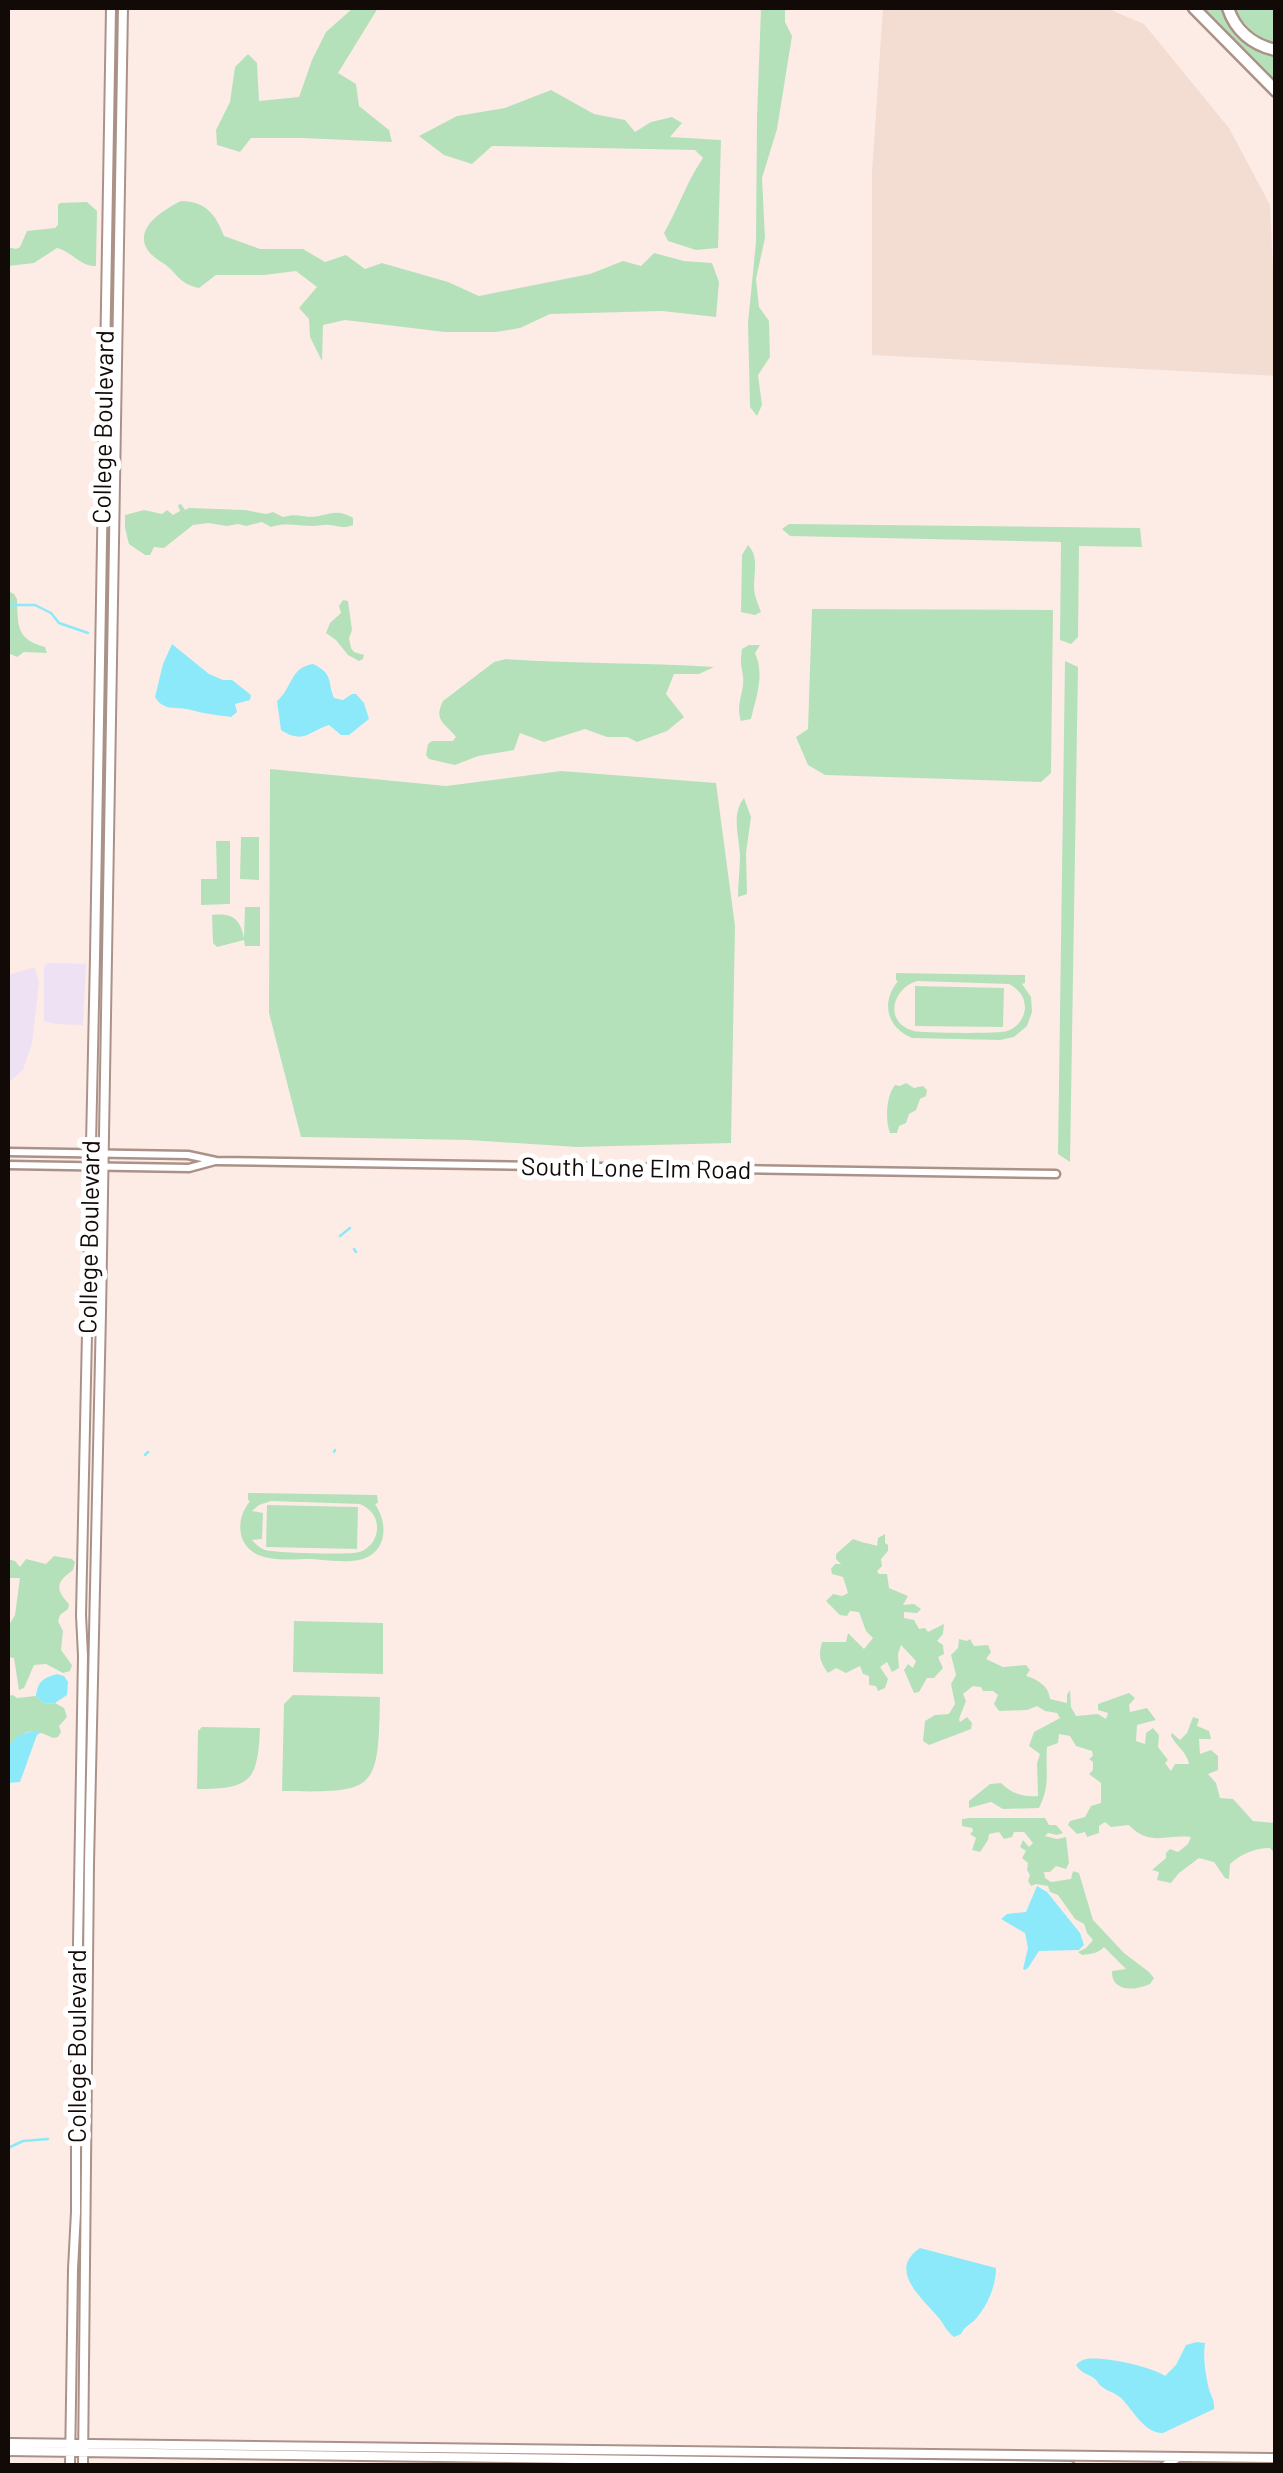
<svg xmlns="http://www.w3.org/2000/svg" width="1283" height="2473" font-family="Barlow,sans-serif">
	<rect width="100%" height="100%" fill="#fdece6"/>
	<path fill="#eee1f4" d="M52,963L86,964L83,1025L55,1024L44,1021V967L46,964Z
		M35,967L39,984L32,1043L23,1070L8,1083V975Z"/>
	<path fill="#f3ddd2" d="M883,8H1106L1144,24L1229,128L1270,205L1275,309V376L872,355V173Z"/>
	<path fill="#b5e1ba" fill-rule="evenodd" d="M353,8H378L338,73L356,84L359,106L389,130L392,142L302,138H251L240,152L217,145L216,130L230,102L235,67L248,54L257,63L259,101L299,97L312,60L326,32Z
		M761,8H785V22L792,36L777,129L762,178L765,238L756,279L759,307L769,321L770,357L758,375L762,405L757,416L750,407L748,323L756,242L757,118Z
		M1198,8H1224L1229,22L1275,54V87Z
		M1232,8H1275V46C1254,37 1243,29 1232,8Z
		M551,90L594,114L625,120L635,132L651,122L672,117L682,123L670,137L721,140L718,248L696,250L668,241L664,233C679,207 686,183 703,158L695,150L492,146L472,164L444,155L419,136L457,116L505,108Z
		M181,201C206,201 216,215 224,236L260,249H303L325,262L346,255L365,269L382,263L448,282L479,296L590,274L623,261L641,266L654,253L684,261L712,263L719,282L716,317L662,311L550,314L520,328L496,332H445L345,320L323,325L322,361L310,337L309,319L299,308L317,287L296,271L264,275H216L199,288C180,284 179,276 166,265C160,261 151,256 147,249C134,227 165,209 181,201Z
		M87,202L97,211L96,266C81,267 71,251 57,248L34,263L8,266V247L16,249L20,247L27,231L55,228L58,225V205L60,203Z
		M111,211L113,212V264L115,280L111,405L107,347Z
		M107,439H109L108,480L111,495L107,663L103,646Z
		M181,504L185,510L189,508L245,510L266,514L273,512L283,517C298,512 306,519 319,516C334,513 338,510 353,518V525C343,529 340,526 329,525C324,524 318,526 313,526C298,526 286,522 271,527L262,522L246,526L238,524L227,526L208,523L193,525L164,548L154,547L150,555H145L129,544L125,528V515L144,510L162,514L167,510L173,515L180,511L178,505Z
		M789,524L1140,528L1142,547L1079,546L1078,637L1071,644L1060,640L1061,542L790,536L782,529Z
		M748,545C759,557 754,571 754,587C754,595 758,604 761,612L755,615L741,612L742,555Z
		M8,591L14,594L17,599C18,626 16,639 45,647L47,653L24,652L17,657L8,653Z
		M343,600L348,601L352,630L349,638L351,648L354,652L364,655L363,659L359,661L348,655L336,640L326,633L330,623L341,613L339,606Z
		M812,609L1053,610L1051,773L1041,782L825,775L808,765L796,737L808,729Z
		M749,645H760L755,653C765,675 756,697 751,719L741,721C735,704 745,692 743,676C741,663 740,663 742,649Z
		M506,659C575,664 644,662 714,667L699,674H674L666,694L684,717L667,731L637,742L627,737H607L585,729L544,742L520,733L514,750L478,756L455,765L429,759L426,755L428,744L432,741H453L456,737C445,723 433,721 443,701L494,662Z
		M1065,661L1078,667L1070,1162L1058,1154Z
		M270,769L446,786L561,771L716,783L735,926L731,1143L577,1147L469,1140L301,1137L269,1013Z
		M744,798L751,817L746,853L747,894L738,897C738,883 740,868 740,855C739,836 731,814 744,798Z
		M241,837H259V880L240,879Z
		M216,841H230V904L201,905V879H217Z
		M245,907H260V946H245L244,940L217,947L213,943L212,915C232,913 240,918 244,938Z
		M896,973L1025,975V983L1022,984L1031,997L1032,1012L1027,1026L1014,1037L1000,1040L912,1038C886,1027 881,1002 898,981L896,980ZM917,981L1009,984C1018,989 1025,996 1025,1008C1024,1019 1017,1028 1007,1031C1000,1034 922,1033 914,1031C884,1023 891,989 917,981Z
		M915,986L1004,988L1003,1027L915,1026Z
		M906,1083L914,1088L923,1086L927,1090L926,1096L920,1099L916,1110L909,1114L906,1123L899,1126L897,1133H890C885,1120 886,1096 895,1085L900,1086Z
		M248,1493L377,1495L378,1503L375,1504C389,1524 387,1554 359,1560C344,1563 327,1560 312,1559C297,1559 279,1561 264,1557C237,1550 234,1521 250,1501L248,1500ZM271,1501L360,1504C370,1509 377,1515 377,1528C377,1539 370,1548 360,1552C349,1555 276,1553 265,1550C258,1547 257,1545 252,1540L262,1539L263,1513L252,1511L259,1505Z
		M267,1505L358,1507L357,1549L266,1547Z
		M885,1534V1543L888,1545V1551L881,1559L882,1566L877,1571L879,1574H887L889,1588L908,1596L903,1605L914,1604L921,1609L917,1613L904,1612V1618L914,1620L919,1629L925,1628L928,1632L944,1624L943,1634L937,1641L943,1645L944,1654L938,1657L943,1668L934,1678H927L919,1692L914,1693L904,1670L908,1664L913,1668L916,1661L901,1645L898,1654L899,1668L892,1672L887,1662L880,1667L888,1679L885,1688L878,1691L876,1686L869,1685V1676L863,1674L860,1666L846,1673L836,1668L828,1673C820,1662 818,1656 822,1642H846L848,1633L864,1649L873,1638L866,1631L859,1612L850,1611L847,1616L840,1615L826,1601L833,1594L842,1596L848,1593L843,1577L832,1574L831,1569L835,1564H841L836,1559V1554L853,1539C862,1543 869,1543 877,1546L878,1538Z
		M54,1556L72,1559L75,1562L73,1570C57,1582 54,1588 69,1604L68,1609L60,1615L58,1621L63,1631L61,1650L72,1665L70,1671L63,1673L46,1664L34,1665L24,1688L19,1690L14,1658L8,1657V1618L10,1623L15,1615L20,1578H8V1559L15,1561L20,1567L26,1559L46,1564Z
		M294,1621L383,1623V1674L293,1672Z
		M959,1639L967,1641L970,1639L974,1646L988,1645L991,1652L986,1659L1003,1667L1026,1665L1030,1670L1026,1676C1037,1679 1049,1686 1050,1699L1067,1703V1695L1070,1690L1071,1707L1076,1716L1098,1714L1106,1719L1108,1713L1098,1710V1704L1129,1693L1135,1698L1129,1705L1130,1712L1147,1708L1156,1720L1137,1725L1136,1741L1145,1744L1146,1733L1153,1728L1159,1735L1158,1747L1168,1760L1165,1763L1171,1771L1175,1764H1189C1187,1752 1176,1746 1171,1736L1172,1733L1180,1740L1187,1733L1193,1717L1199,1719L1197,1726L1209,1731L1211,1739H1199L1200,1754L1211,1750L1218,1756V1770L1208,1774L1216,1783L1220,1798L1233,1799L1253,1821L1275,1823V1854L1270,1848C1255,1848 1241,1854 1230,1864L1229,1879L1225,1878L1214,1862L1199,1858L1179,1873L1171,1883L1157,1880L1159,1872L1152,1870L1166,1858V1853L1170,1849L1178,1852L1188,1844L1191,1837C1166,1834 1149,1847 1129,1825L1111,1827L1105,1822L1099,1826V1833L1087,1837L1085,1832L1077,1834L1068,1825L1070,1821L1085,1817L1091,1806L1101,1803V1783L1089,1774L1093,1770V1762L1089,1759L1093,1756L1092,1751L1076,1746L1070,1736L1059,1734L1058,1743L1047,1747C1045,1773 1051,1784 1039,1808L1003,1809L991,1802L969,1808V1801L990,1784L1001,1783C1012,1794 1023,1797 1038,1796L1037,1763L1040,1754L1029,1746L1034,1732L1060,1718L1057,1713L1045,1711L1037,1706L1027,1710L999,1711L994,1704L998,1695L993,1691H983L981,1687L973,1686L963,1694L966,1701L959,1719L960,1722L967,1717L972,1723L971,1729L929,1745L923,1741L925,1721L935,1715L949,1714L955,1704L951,1684L956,1675L951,1655L958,1648Z
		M13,1695L17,1698L36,1696L44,1704L55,1703L64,1708L67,1717L59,1726L61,1732L58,1737L53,1738C31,1727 25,1730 8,1746V1696Z
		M293,1695L380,1697C378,1791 377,1793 282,1791L284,1704Z
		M202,1727L260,1728C258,1782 250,1789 197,1789L198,1731Z
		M970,1818H1045L1049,1825H1056L1063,1833L1057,1835L1048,1833L1045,1836L1057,1839L1066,1837L1069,1863L1066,1869L1056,1866L1050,1872H1044L1045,1878L1051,1882L1071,1879L1073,1871L1079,1873L1093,1920L1124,1953L1149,1972L1154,1978L1150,1984C1135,1991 1111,1992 1112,1971L1126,1969L1104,1947C1098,1953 1092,1954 1082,1955L1078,1952L1086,1948L1093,1940L1087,1933L1084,1924L1075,1919L1058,1895L1050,1892L1048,1886L1036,1884L1031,1886L1028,1881L1030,1875L1027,1870L1028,1863L1022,1858L1026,1851L1020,1847L1023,1840L1029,1847L1033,1843L1024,1832H1014L1012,1837L1004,1839L999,1832L989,1834L988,1840L980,1852L972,1850L976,1838L970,1834L973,1831L972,1828L962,1826V1819Z"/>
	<path fill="#8ce9fa" d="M172,644L209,674L223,680H232L251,695L250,700L235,704L237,712L231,717C218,715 205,714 191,710C176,706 164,712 155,697L163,664Z
		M313,664C334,674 327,681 334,698L343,700L352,694H356L364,703L369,719L349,735H341L329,725C309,731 304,745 281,730L277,701C292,689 290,667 313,664Z
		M57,1674L64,1676L68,1682L67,1695L55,1703L44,1704L36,1696C38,1681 43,1678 57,1674Z
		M33,1731L41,1732L37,1735L20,1782L8,1783V1746L19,1735Z
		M1037,1886L1047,1892L1080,1933L1084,1945L1079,1950L1039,1951L1028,1968L1025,1970L1023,1969L1028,1948L1025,1933L1001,1919L1007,1914L1026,1912Z
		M920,2248L996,2268C996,2284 989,2303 978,2316C973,2324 965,2325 961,2334L954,2337C946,2331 944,2324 938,2317C922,2298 887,2270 920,2248Z
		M1197,2342L1205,2343C1203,2357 1205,2371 1208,2385C1210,2395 1215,2400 1214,2409L1163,2433C1145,2434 1133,2410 1121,2398C1114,2392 1106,2391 1100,2385C1098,2384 1097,2380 1095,2379C1087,2373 1082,2374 1076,2365C1078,2363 1080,2361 1083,2360C1096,2354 1154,2367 1165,2376L1176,2365L1186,2345Z"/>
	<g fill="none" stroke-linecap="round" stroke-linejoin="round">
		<path stroke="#8ce9fa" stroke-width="2.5" d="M8,605H35L51,613L59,623L88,633
			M340,1236L350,1228
			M354,1249L356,1252
			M334,1452L335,1450
			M145,1455L148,1452
			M8,2148L23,2141L48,2139
			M8,2423L9,2437"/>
		<g stroke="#ab9289" stroke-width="11">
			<path id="tertiary" d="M8,1152L188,1155L216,1161L1056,1174
				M8,1165L189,1168L215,1161"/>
		</g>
		<g stroke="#ab9289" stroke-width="12">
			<path id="secondary" d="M8,2443L1276,2458
				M8,2451L1070,2466
				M70,2466L73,2269L76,2212V2059L83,1656L81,1615L95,957L111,8
				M83,2466L89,1864L101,1313L123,8
				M1165,2466L1178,2457"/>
		</g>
		<g stroke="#ab9289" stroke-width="15">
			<path id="motorway" d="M1194,8L1276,91
				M1228,8C1235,30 1252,45 1276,50"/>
		</g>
		<use href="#tertiary" stroke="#fff" stroke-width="6"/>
		<use href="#secondary" stroke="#fff" stroke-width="8"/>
		<use href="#motorway" stroke="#fff" stroke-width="10"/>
	</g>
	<g text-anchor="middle" stroke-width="10" stroke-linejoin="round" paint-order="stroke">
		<g font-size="25" fill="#120a07" stroke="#fff">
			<text transform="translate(103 427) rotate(-89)" y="9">College Boulevard</text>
			<text transform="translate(636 1168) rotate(1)" y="9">South Lone Elm Road</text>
			<text transform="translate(89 1237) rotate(-89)" y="9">College Boulevard</text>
			<text transform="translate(77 2046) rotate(-90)" y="9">College Boulevard</text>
		</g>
	</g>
	<rect width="1283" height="2473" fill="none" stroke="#120a07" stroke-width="20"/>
</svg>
